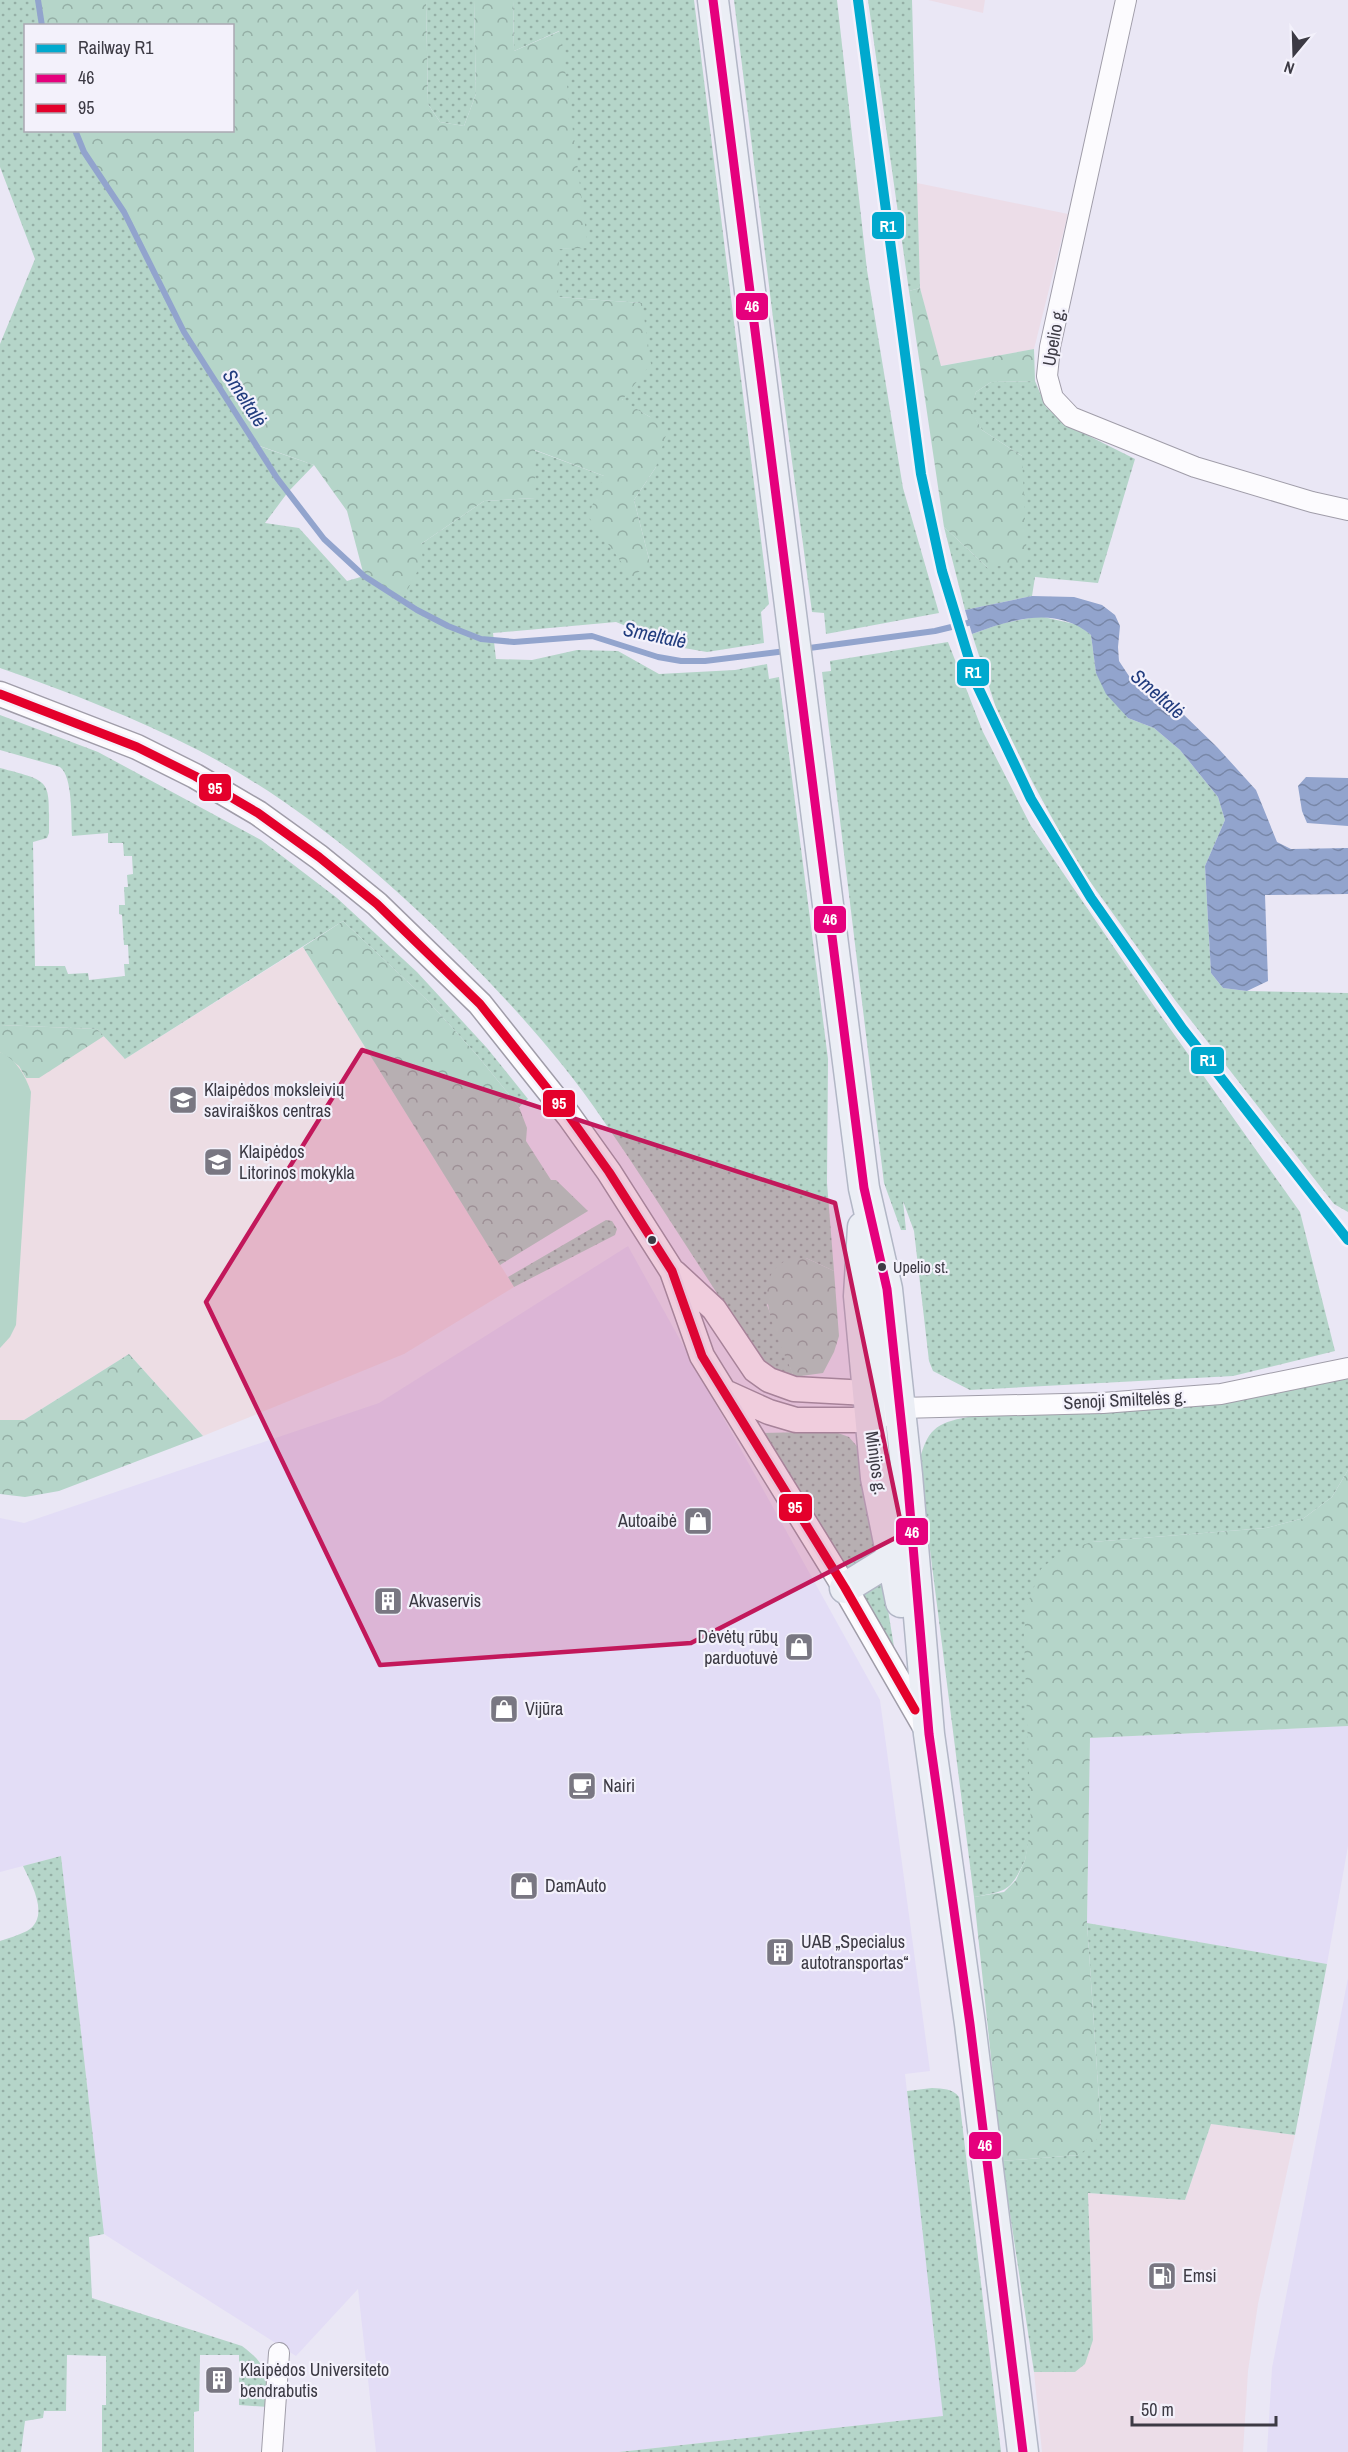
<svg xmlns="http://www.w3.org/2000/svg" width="1348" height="2452" font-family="'Archivo Narrow',sans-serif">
	<defs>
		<pattern id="grass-dots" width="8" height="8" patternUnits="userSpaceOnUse" patternTransform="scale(1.5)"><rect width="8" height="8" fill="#b5d5c9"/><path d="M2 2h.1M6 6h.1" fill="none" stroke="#94aea5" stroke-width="1.8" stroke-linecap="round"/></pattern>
		<pattern id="forest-crowns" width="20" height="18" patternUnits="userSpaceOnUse" patternTransform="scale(1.5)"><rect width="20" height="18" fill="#b5d5c9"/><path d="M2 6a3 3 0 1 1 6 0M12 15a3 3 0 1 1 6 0" fill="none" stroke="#94aea5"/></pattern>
		<pattern id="water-waves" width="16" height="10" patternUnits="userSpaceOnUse" patternTransform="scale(1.5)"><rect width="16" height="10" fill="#92a4cd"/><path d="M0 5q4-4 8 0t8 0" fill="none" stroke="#7887a8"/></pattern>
	</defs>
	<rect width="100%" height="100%" fill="#eae7f5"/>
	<path fill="#ecdde8" d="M928,0H985L983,13Z
		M917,183L1068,214L1034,349L940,366L920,288Z
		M1211,2124L1295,2135L1258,2304L1248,2371L1243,2452H1042L1034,2372H1075L1093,2340L1088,2193L1185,2200Z"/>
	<path fill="#e3ddf6" d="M628,1246L880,1700L930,2071L905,2074L944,2416L619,2452H376L358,2289L296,2356L104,2234L61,1856L0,1872V1518L24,1523L379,1403Z
		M1348,1726V1846L1327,1964L1087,1923L1090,1738Z
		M1348,1978V2452H1267L1272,2368Z"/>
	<path fill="#eddde4" d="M303,947L514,1287L404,1354L203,1436L129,1354L24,1420H0V1025L97,1029L125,1059Z"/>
	<path fill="url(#grass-dots)" d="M0,0H38L42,25L26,26V130L75,131L84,152L124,212L184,332L256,445L314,465L288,492L265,523L299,528L347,581L364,576L402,600L421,544L484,501L535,498L534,450L604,476L650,563L634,500L656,467L650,417L622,401L642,303L558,297V249L587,247L559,31L514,51L513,0H694L769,604L761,612L764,643L707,652L678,647L616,622L493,633L496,659L532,660L577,650L618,651L659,674L735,670L767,664L769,679L779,677L828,1059L827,1183L834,1271L806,1258L767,1305L794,1377L772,1368L760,1358C707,1280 657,1198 603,1120C563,1061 516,1009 466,958C387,878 301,804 200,751C136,718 68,692 0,668V344L35,259L0,167Z
		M426,0H474L476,94L464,126L440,122L428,104Z
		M734,0H837L867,270L903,488L939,613L826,634L824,613L812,612L773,318Z
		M868,0H912L920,288L909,291Z
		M1035,381L1046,407L1069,426L1135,459L1098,583L1035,577L1032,596L965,610L944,527L988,568L1022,456L982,430L970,410L976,392L991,382Z
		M1039,616L1079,625L1091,635L1096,673L1128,718L1154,728L1180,750L1218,797L1225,820L1205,866L1211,973L1223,988L1247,991L1348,993V1212L1334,1204L1175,1000L1076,862L1033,783L996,708L972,634L1000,624Z
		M948,642L983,732L1031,826L1154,1006L1300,1212L1335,1351L1233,1376L970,1390L933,1371L929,1361L914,1231L903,1201L906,1230H901L884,1183L822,672L831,671L830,661Z
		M0,715L98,752L261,840L337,898L417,972L487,1048L528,1099L519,1107L477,1055L427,1000L343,921L125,1059L97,1029L0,1025V768C53,782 49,779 49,833L47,838L33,842L35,966H65L68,974L88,973L89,980L125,976L124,964H129L128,945H124L122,915L119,914V905H125L124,887H128L127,875L133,874L132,856H124L123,843H108V833L72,836C71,818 73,777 60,767L0,750Z
		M606,1220L612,1221L617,1229L615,1235L514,1287L508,1277Z
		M1348,1378V1470L1332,1497L1304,1518L1266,1528L1092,1542L1025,1860C1010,1892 1007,1891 974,1897L919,1463C927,1430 935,1423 968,1417L1221,1404Z
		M808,1432L838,1433L849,1437L861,1451L875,1538C873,1563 868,1565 849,1580L757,1433Z
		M883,1579L894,1647L855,1590Z
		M61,1856L104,2234L89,2237L92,2298L242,2346C270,2367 265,2374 268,2407L239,2405V2355H200L199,2411L194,2412V2452H102V2405H106V2356L67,2355L66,2411H44L43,2418L25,2421L21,2452H0V1941C9,1938 19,1935 27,1931C51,1917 31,1883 23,1866Z
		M1087,1923L1327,1964L1295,2135L1211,2124L1185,2200L1088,2193L1093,2340L1085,2364L1075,2372H1034L1002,2161L1078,2155L1101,2129Z
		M932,2088C943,2089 952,2088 959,2097L1001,2452H619L943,2416L907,2091Z"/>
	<path fill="url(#forest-crowns)" d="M38,0H426L428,104L440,122L464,126L476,94L474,0H513L514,51L560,31L588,248L559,249L558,297L642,303L651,364L622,400L650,417L666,435L656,467L634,500L650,563L632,577L588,516L604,476L535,450V498L484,501L421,544L423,561L402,600L364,576L347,511L314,465L257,445L184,332L124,212L84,152L75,131L232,130V26L42,25Z
		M920,288L941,366L1034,349L1035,381L991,382L976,392L971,410L982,430L1022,456L1027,561L988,568L944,527L909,291Z
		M343,921L427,1000L477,1055L519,1107L527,1128L526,1141L551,1180H556L588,1211L500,1265L303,947Z
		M0,1025L97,1029L104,1036L39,1078H26L19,1066L0,1052Z
		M806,1258L834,1271L839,1336L834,1352L823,1373L794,1377C783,1348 743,1278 788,1260C793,1258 801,1258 806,1258Z
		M129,1354L203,1436L59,1491L25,1497L0,1494V1420H24Z
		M1348,1470V1726L1090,1738L1087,1923L1101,2129L1095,2143L1078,2155L1002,2161L974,1897L1004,1892L1016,1880L1025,1860L1031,1826L1024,1635L1027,1605L1041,1569L1062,1551L1092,1542L1266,1528L1304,1518L1332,1497Z"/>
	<path fill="#b5d5c9" d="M0,1052C17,1060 25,1075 31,1092L16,1325L10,1337L0,1348Z"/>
	<path fill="url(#water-waves)" d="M1032,596L1074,597L1102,605L1115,615L1120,626L1118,647L1119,661L1129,676L1182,713L1217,747L1256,790L1277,842L1291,849L1348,848V894L1265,895L1268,981L1247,991L1223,988L1211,973L1205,866L1225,820L1218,797L1180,750L1154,728L1128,718L1106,694L1096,673L1091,635C1055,605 1011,620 972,634L965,610Z
		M1306,777L1348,778V826L1307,823L1302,811L1298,786Z"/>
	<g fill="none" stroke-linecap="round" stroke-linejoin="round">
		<path stroke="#92a4cd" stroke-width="6" d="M38,0L42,26
			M75,130L84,152L124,212L184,332L277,478L324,539L364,576L417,610L448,626L481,639L514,642L592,636L658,657L681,661H705L786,651
			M802,649L935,631L976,621"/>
		<g stroke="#a09da9" stroke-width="22">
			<path id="minor" d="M1126,0L1050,347L1047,376L1053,398L1071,417L1195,467L1312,502L1348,510
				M900,1408L1103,1403L1221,1394L1348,1368
				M272,2452L279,2353"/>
		</g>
		<g stroke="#a09da9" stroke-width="27">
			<path id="tertiary" d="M0,694L137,747L195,776L258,813L319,857L377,904L480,1004L569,1116L609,1172L672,1271L702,1356L845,1588L928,1732
				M675,1273L714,1309L755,1370L769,1380L794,1389L867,1393L884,1401
				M727,1393L769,1412L796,1420H870L886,1413"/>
		</g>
		<g stroke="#b2b7c6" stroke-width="33">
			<path id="primary" d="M713,0L864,1188L887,1289L907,1475L929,1734L970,2024L1023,2452
				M863,1227L859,1296L876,1478L901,1602
				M845,1588L892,1559"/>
		</g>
		<use href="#minor" stroke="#fcfbfe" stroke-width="20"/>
		<use href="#tertiary" stroke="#fcfbfe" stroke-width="24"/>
		<use href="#primary" stroke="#ebeef5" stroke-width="30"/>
		<g stroke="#f3f1fb" stroke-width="14">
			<path id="bus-1" d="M713,0L864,1188L887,1289L907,1475L929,1734L970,2024L1023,2452"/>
		</g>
		<g stroke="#f3f1fb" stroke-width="14">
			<path id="bus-2" d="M0,694L137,747L195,776L258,813L319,857L377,904L480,1004L569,1116L609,1172L672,1271L702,1356L845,1588L915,1710"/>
		</g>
		<use href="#bus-1" stroke="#e5007d" stroke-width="9"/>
		<use href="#bus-2" stroke="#e4002b" stroke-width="9"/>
		<g stroke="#f3f1fb" stroke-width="15">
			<path id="rail-1" d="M858,0L921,474L942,571L977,685L1031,799L1091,898L1182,1028L1348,1240"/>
		</g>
		<use href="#rail-1" stroke="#00a9ce" stroke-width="10"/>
	</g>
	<path fill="#c2185b" fill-opacity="0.2" stroke="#c2185b" stroke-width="4.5" stroke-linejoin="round" d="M362,1050L835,1203L903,1534L691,1643L380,1665L206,1302Z"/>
	<defs>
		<g id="school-square" transform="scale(1.5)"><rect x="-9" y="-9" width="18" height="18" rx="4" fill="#797782" stroke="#f3f1fb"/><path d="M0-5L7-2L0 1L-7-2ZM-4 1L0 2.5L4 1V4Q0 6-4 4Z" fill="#fff"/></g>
		<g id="shop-square" transform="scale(1.5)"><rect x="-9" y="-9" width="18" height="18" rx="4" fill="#797782" stroke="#f3f1fb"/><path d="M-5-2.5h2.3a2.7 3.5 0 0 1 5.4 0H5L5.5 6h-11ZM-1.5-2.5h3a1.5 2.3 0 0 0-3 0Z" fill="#fff"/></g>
		<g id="building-square" transform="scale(1.5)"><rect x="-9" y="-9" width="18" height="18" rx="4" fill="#797782" stroke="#f3f1fb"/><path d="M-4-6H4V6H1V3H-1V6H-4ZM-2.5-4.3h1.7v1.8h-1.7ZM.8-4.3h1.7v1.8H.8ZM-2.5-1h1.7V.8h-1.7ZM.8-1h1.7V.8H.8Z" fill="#fff"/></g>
		<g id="cafe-square" transform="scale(1.5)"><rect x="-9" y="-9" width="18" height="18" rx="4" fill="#797782" stroke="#f3f1fb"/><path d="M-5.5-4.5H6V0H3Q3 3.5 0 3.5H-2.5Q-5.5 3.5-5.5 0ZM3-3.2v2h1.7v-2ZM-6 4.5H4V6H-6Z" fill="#fff"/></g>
		<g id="fuel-square" transform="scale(1.5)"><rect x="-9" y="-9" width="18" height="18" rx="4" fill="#797782" stroke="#f3f1fb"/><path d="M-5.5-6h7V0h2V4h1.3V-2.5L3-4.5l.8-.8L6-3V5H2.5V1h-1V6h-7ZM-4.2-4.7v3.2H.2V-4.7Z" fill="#fff"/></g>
	</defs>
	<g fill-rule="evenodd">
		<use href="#school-square" x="183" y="1100"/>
		<use href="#school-square" x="218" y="1162"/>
		<use href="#shop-square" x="698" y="1521"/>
		<use href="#building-square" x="388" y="1601"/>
		<use href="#shop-square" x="799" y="1647"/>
		<use href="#shop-square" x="504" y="1709"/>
		<use href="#cafe-square" x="582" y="1786"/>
		<use href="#shop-square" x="524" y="1886"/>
		<use href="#building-square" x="780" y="1952"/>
		<use href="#fuel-square" x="1162" y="2276"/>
		<use href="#building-square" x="219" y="2380"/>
	</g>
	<g fill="#3c3a44" stroke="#f3f1fb" stroke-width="2">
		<circle cx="652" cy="1240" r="5"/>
		<circle cx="882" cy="1267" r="5"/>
	</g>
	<g text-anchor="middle" stroke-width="4.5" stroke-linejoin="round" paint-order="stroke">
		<g font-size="16" fill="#3c3a44" stroke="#f3f1fb" text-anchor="start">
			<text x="893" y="1273">Upelio st.</text>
		</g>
		<g font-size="18" fill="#3c3a44" stroke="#f3f1fb">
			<text transform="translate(1054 337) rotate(-80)" y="6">Upelio g.</text>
			<text transform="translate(1125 1400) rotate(-3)" y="6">Senoji Smiltelės g.</text>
			<text transform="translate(876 1463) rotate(82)" y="6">Minijos g.</text>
		</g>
		<g font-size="18" fill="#3c3a44" stroke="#f3f1fb" text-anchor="start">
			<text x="204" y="1096">Klaipėdos moksleivių<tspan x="204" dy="21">saviraiškos centras</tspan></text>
			<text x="239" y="1158">Klaipėdos<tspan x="239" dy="21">Litorinos mokykla</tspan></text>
			<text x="677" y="1527" text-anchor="end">Autoaibė</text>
			<text x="409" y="1607">Akvaservis</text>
			<text x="778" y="1643" text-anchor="end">Dėvėtų rūbų<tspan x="778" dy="21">parduotuvė</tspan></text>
			<text x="525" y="1715">Vijūra</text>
			<text x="603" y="1792">Nairi</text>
			<text x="545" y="1892">DamAuto</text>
			<text x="801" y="1948">UAB „Specialus<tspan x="801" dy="21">autotransportas“</tspan></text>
			<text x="1183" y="2282">Emsi</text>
			<text x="240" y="2376">Klaipėdos Universiteto<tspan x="240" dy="21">bendrabutis</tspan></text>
		</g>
		<g font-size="20" font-style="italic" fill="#213c7e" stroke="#f3f1fb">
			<text transform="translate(245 398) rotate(57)" y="7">Smeltalė</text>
			<text transform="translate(655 635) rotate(12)" y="7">Smeltalė</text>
			<text transform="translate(1158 694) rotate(41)" y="7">Smeltalė</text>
		</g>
	</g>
	<g stroke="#f3f1fb" stroke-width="2">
		<rect x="871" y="211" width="34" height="29" rx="6" fill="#00a9ce"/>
		<rect x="735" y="292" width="34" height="29" rx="6" fill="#e5007d"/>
		<rect x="956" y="658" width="34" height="29" rx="6" fill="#00a9ce"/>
		<rect x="198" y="773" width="34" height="29" rx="6" fill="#e4002b"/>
		<rect x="813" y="905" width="34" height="29" rx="6" fill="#e5007d"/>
		<rect x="1190" y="1046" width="35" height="29" rx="6" fill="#00a9ce"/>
		<rect x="542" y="1089" width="34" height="29" rx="6" fill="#e4002b"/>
		<rect x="778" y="1493" width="35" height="29" rx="6" fill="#e4002b"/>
		<rect x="895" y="1517" width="34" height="29" rx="6" fill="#e5007d"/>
		<rect x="968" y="2131" width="34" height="29" rx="6" fill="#e5007d"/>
	</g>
	<g font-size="16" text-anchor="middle" font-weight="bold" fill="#fff">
		<text x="888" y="232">R1</text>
		<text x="752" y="312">46</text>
		<text x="973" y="678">R1</text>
		<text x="215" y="794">95</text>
		<text x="830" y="925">46</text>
		<text x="1208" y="1066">R1</text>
		<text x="559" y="1109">95</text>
		<text x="795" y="1513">95</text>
		<text x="912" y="1538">46</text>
		<text x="985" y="2151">46</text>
	</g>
	<rect x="24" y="24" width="210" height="108" fill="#f3f1fb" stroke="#aaa8b2" stroke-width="1.5"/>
	<rect x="36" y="44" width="30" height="9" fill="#00a9ce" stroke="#aaa8b2" stroke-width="1.5"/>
	<text x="78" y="54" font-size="18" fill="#3c3a44">Railway R1</text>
	<rect x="36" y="74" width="30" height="9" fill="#e5007d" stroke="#aaa8b2" stroke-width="1.5"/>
	<text x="78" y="84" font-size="18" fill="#3c3a44">46</text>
	<rect x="36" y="104" width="30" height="9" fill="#e4002b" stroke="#aaa8b2" stroke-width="1.5"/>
	<text x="78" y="114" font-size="18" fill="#3c3a44">95</text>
	<g transform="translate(1294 54) rotate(199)" stroke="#f3f1fb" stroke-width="4.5" paint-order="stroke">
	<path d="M0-4.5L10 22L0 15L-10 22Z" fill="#3c3a44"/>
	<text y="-9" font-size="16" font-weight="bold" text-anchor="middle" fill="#3c3a44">N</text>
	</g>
	<path d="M1132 2416v9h144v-9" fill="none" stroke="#3c3a44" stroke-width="3"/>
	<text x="1141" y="2416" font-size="18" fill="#3c3a44" stroke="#f3f1fb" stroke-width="4.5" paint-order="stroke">50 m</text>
</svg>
